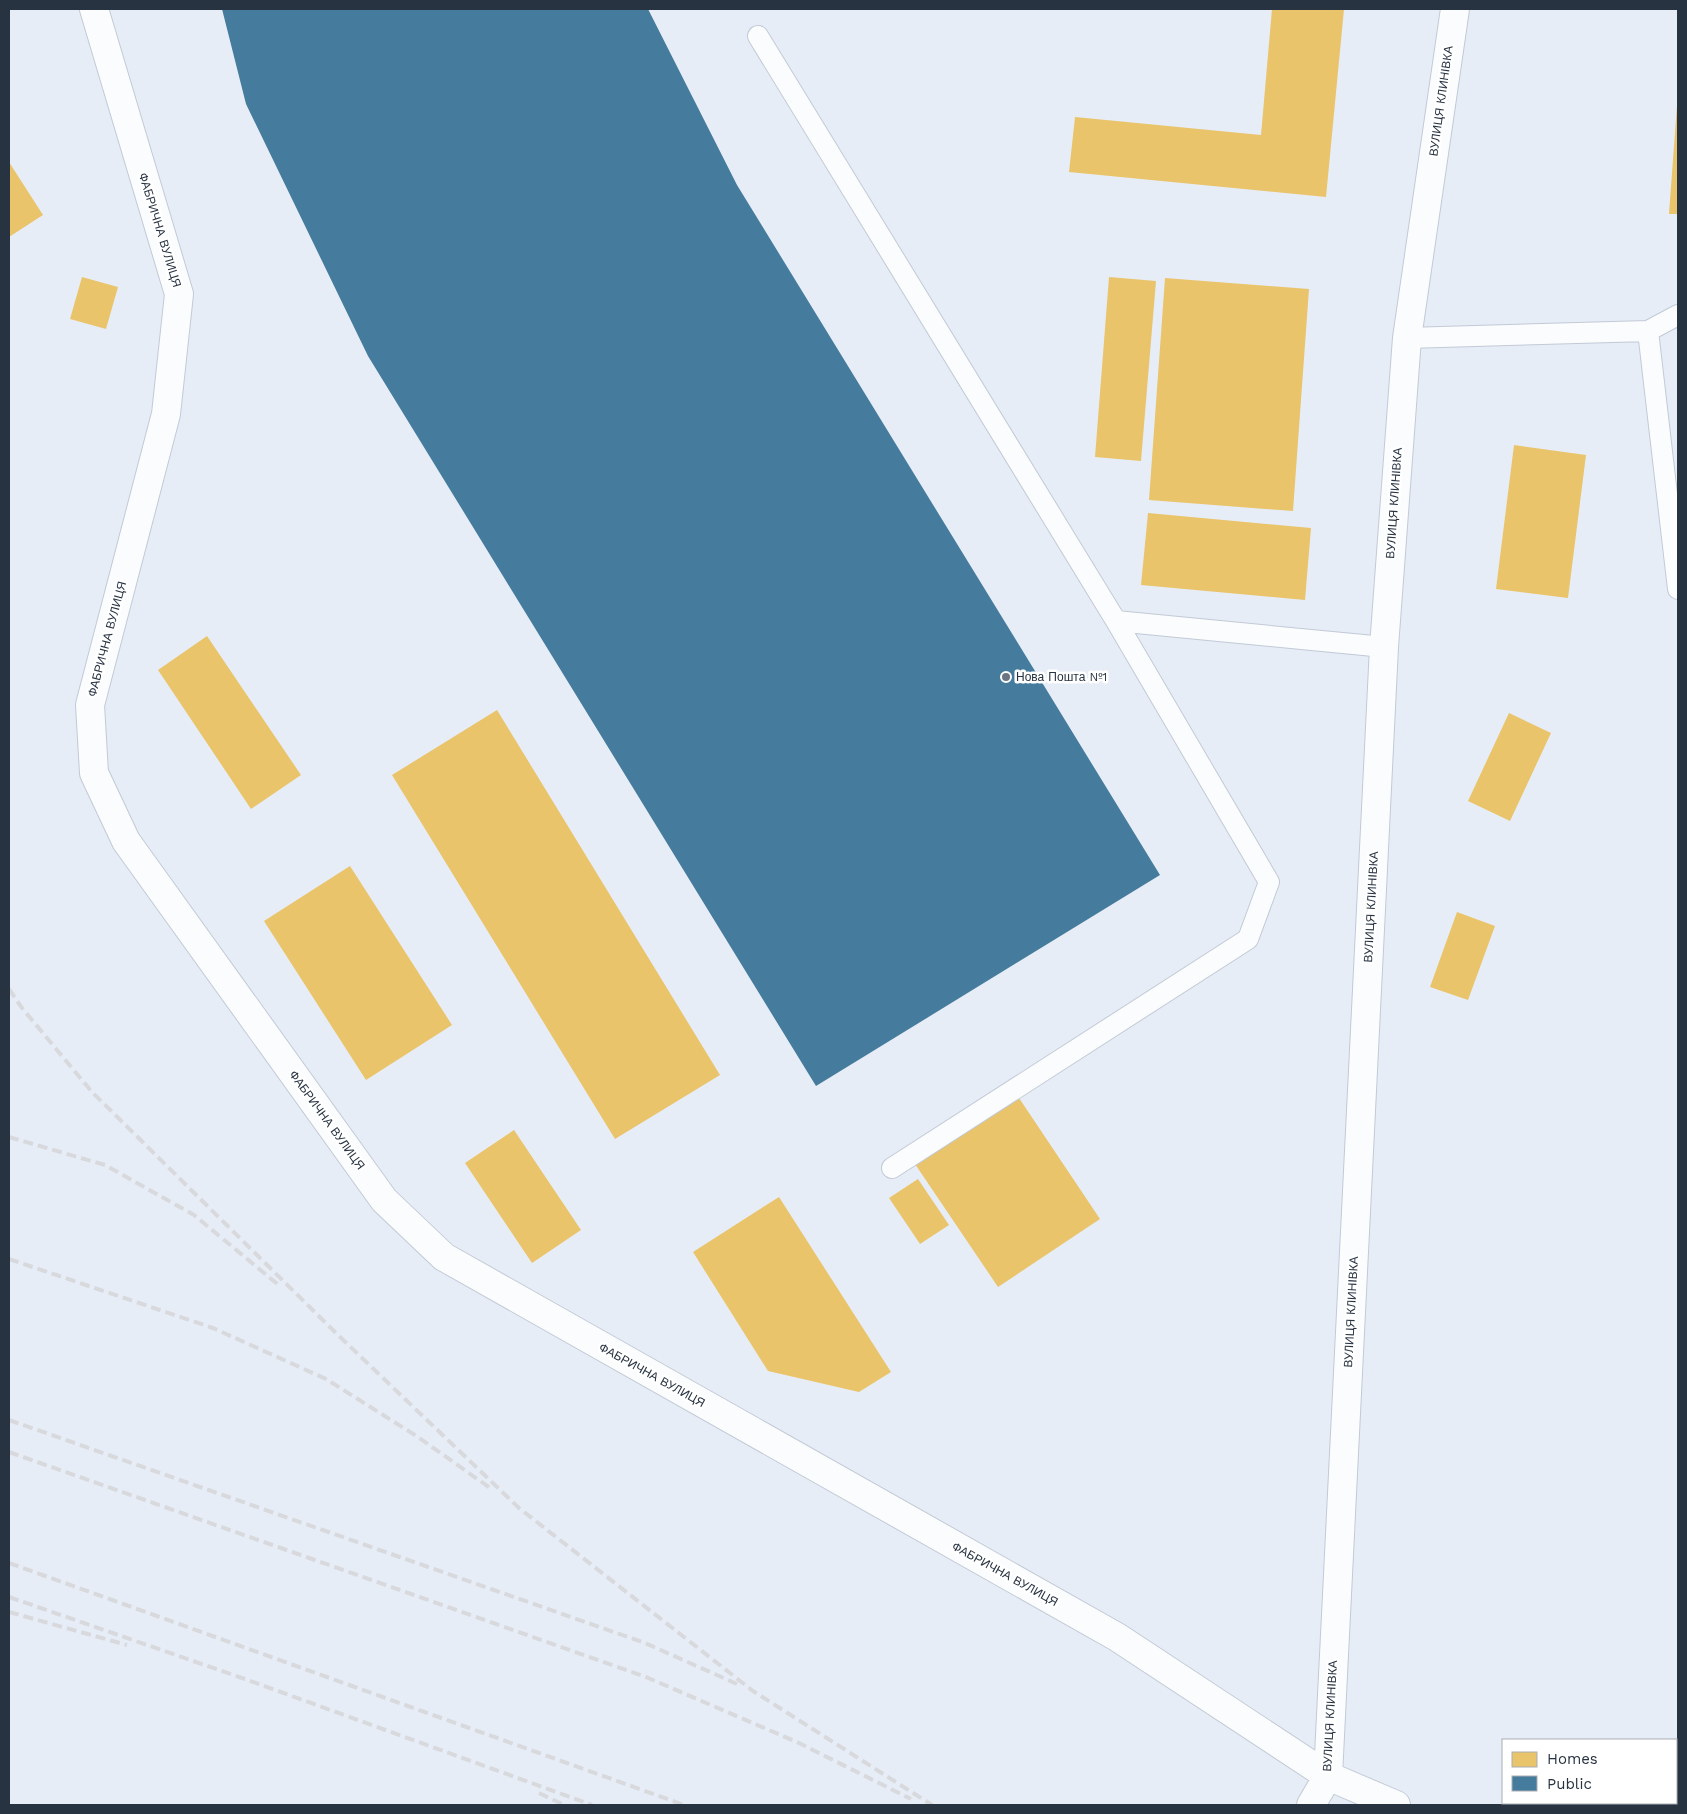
<svg xmlns="http://www.w3.org/2000/svg" width="1687" height="1814" font-family="'Work Sans',sans-serif">
	<rect width="100%" height="100%" fill="#e7edf7"/>
	<path fill="#e9c46a" d="M1272,9H1344L1326,197L1069,172L1075,117L1261,135Z
		M1677,105H1678V214H1669Z
		M9,162L43,215L9,237Z
		M82,277L118,287L106,329L70,319Z
		M1109,277L1156,281L1141,461L1095,457Z
		M1165,278L1309,289L1293,511L1149,500Z
		M1514,445L1586,455L1568,598L1496,589Z
		M1148,513L1311,528L1305,600L1141,585Z
		M207,636L301,775L251,809L158,670Z
		M497,710L720,1075L615,1139L392,775Z
		M1509,713L1551,733L1510,821L1468,801Z
		M350,866L452,1025L366,1080L264,921Z
		M1457,912L1495,926L1468,1000L1430,987Z
		M1017,1095L1100,1219L998,1287L915,1164Z
		M514,1130L581,1230L532,1263L465,1163Z
		M918,1179L949,1225L920,1244L889,1198Z
		M779,1197L891,1372L859,1392L768,1371L693,1252Z"/>
	<path fill="#457b9d" d="M222,9H648L737,185L1160,875L816,1086L368,356L246,104Z"/>
	<g fill="none" stroke-linecap="round" stroke-linejoin="round">
		<g stroke="#c2cad6" stroke-width="22">
			<path id="service" d="M758,36L1116,621L1269,882L1248,939L892,1168
				M1648,331L1678,589
				M1407,338L1648,331L1678,315
				M1116,621L1384,647"/>
		</g>
		<g stroke="#c2cad6" stroke-width="30">
			<path id="minor" d="M94,9L179,294L166,414L90,705L94,773L126,841L384,1200L444,1257L1117,1637L1328,1776L1396,1805
				M1311,1805L1328,1776L1384,647L1407,338L1455,9"/>
		</g>
		<use href="#service" stroke="#fbfcfe" stroke-width="20"/>
		<use href="#minor" stroke="#fbfcfe" stroke-width="28"/>
		<path stroke="#d8d9dd" stroke-width="4" stroke-dasharray="10 5" stroke-linecap="butt" d="M9,989L22,1008L92,1092L338,1335L519,1508L753,1691L932,1805
			M9,1137L105,1165L194,1215L281,1287
			M9,1259L213,1328L326,1379L418,1437L490,1488
			M9,1420L645,1643L737,1684
			M9,1452L646,1677L799,1743L911,1799
			M9,1563L684,1805
			M9,1597L245,1679L592,1805
			M9,1612L127,1645
			M539,1793L564,1805"/>
	</g>
	<circle fill="#6b7481" stroke="#fff" stroke-width="2" cx="1006" cy="677" r="5"/>
	<g text-anchor="middle" stroke-width="5" stroke-linejoin="round" paint-order="stroke">
		<g font-size="12" fill="#283342" stroke="#fff">
			<text transform="translate(1441 101) rotate(-82)" y="4">ВУЛИЦЯ КЛИНІВКА</text>
			<text transform="translate(160 230) rotate(73)" y="4">ФАБРИЧНА ВУЛИЦЯ</text>
			<text transform="translate(1394 503) rotate(-86)" y="4">ВУЛИЦЯ КЛИНІВКА</text>
			<text transform="translate(107 639) rotate(-75)" y="4">ФАБРИЧНА ВУЛИЦЯ</text>
			<text transform="translate(1371 907) rotate(-87)" y="4">ВУЛИЦЯ КЛИНІВКА</text>
			<text transform="translate(327 1120) rotate(54)" y="4">ФАБРИЧНА ВУЛИЦЯ</text>
			<text transform="translate(1351 1312) rotate(-87)" y="4">ВУЛИЦЯ КЛИНІВКА</text>
			<text transform="translate(652 1375) rotate(29)" y="4">ФАБРИЧНА ВУЛИЦЯ</text>
			<text transform="translate(1005 1574) rotate(29)" y="4">ФАБРИЧНА ВУЛИЦЯ</text>
			<text transform="translate(1330 1716) rotate(-87)" y="4">ВУЛИЦЯ КЛИНІВКА</text>
		</g>
		<g font-size="12" fill="#283342" stroke="#fff" text-anchor="start">
			<text x="1016" y="681">Нова Пошта №1</text>
		</g>
	</g>
	<rect width="1687" height="1814" fill="none" stroke="#283342" stroke-width="20"/>
	<rect x="1502" y="1739" width="175" height="65" fill="#ffffff" stroke="#a9adb3"/>
	<rect x="1512" y="1752" width="25" height="15" fill="#e9c46a" stroke="#a9adb3"/>
	<text x="1547" y="1764" font-size="15" fill="#283342">Homes</text>
	<rect x="1512" y="1776" width="25" height="15" fill="#457b9d" stroke="#a9adb3"/>
	<text x="1547" y="1789" font-size="15" fill="#283342">Public</text>
</svg>
